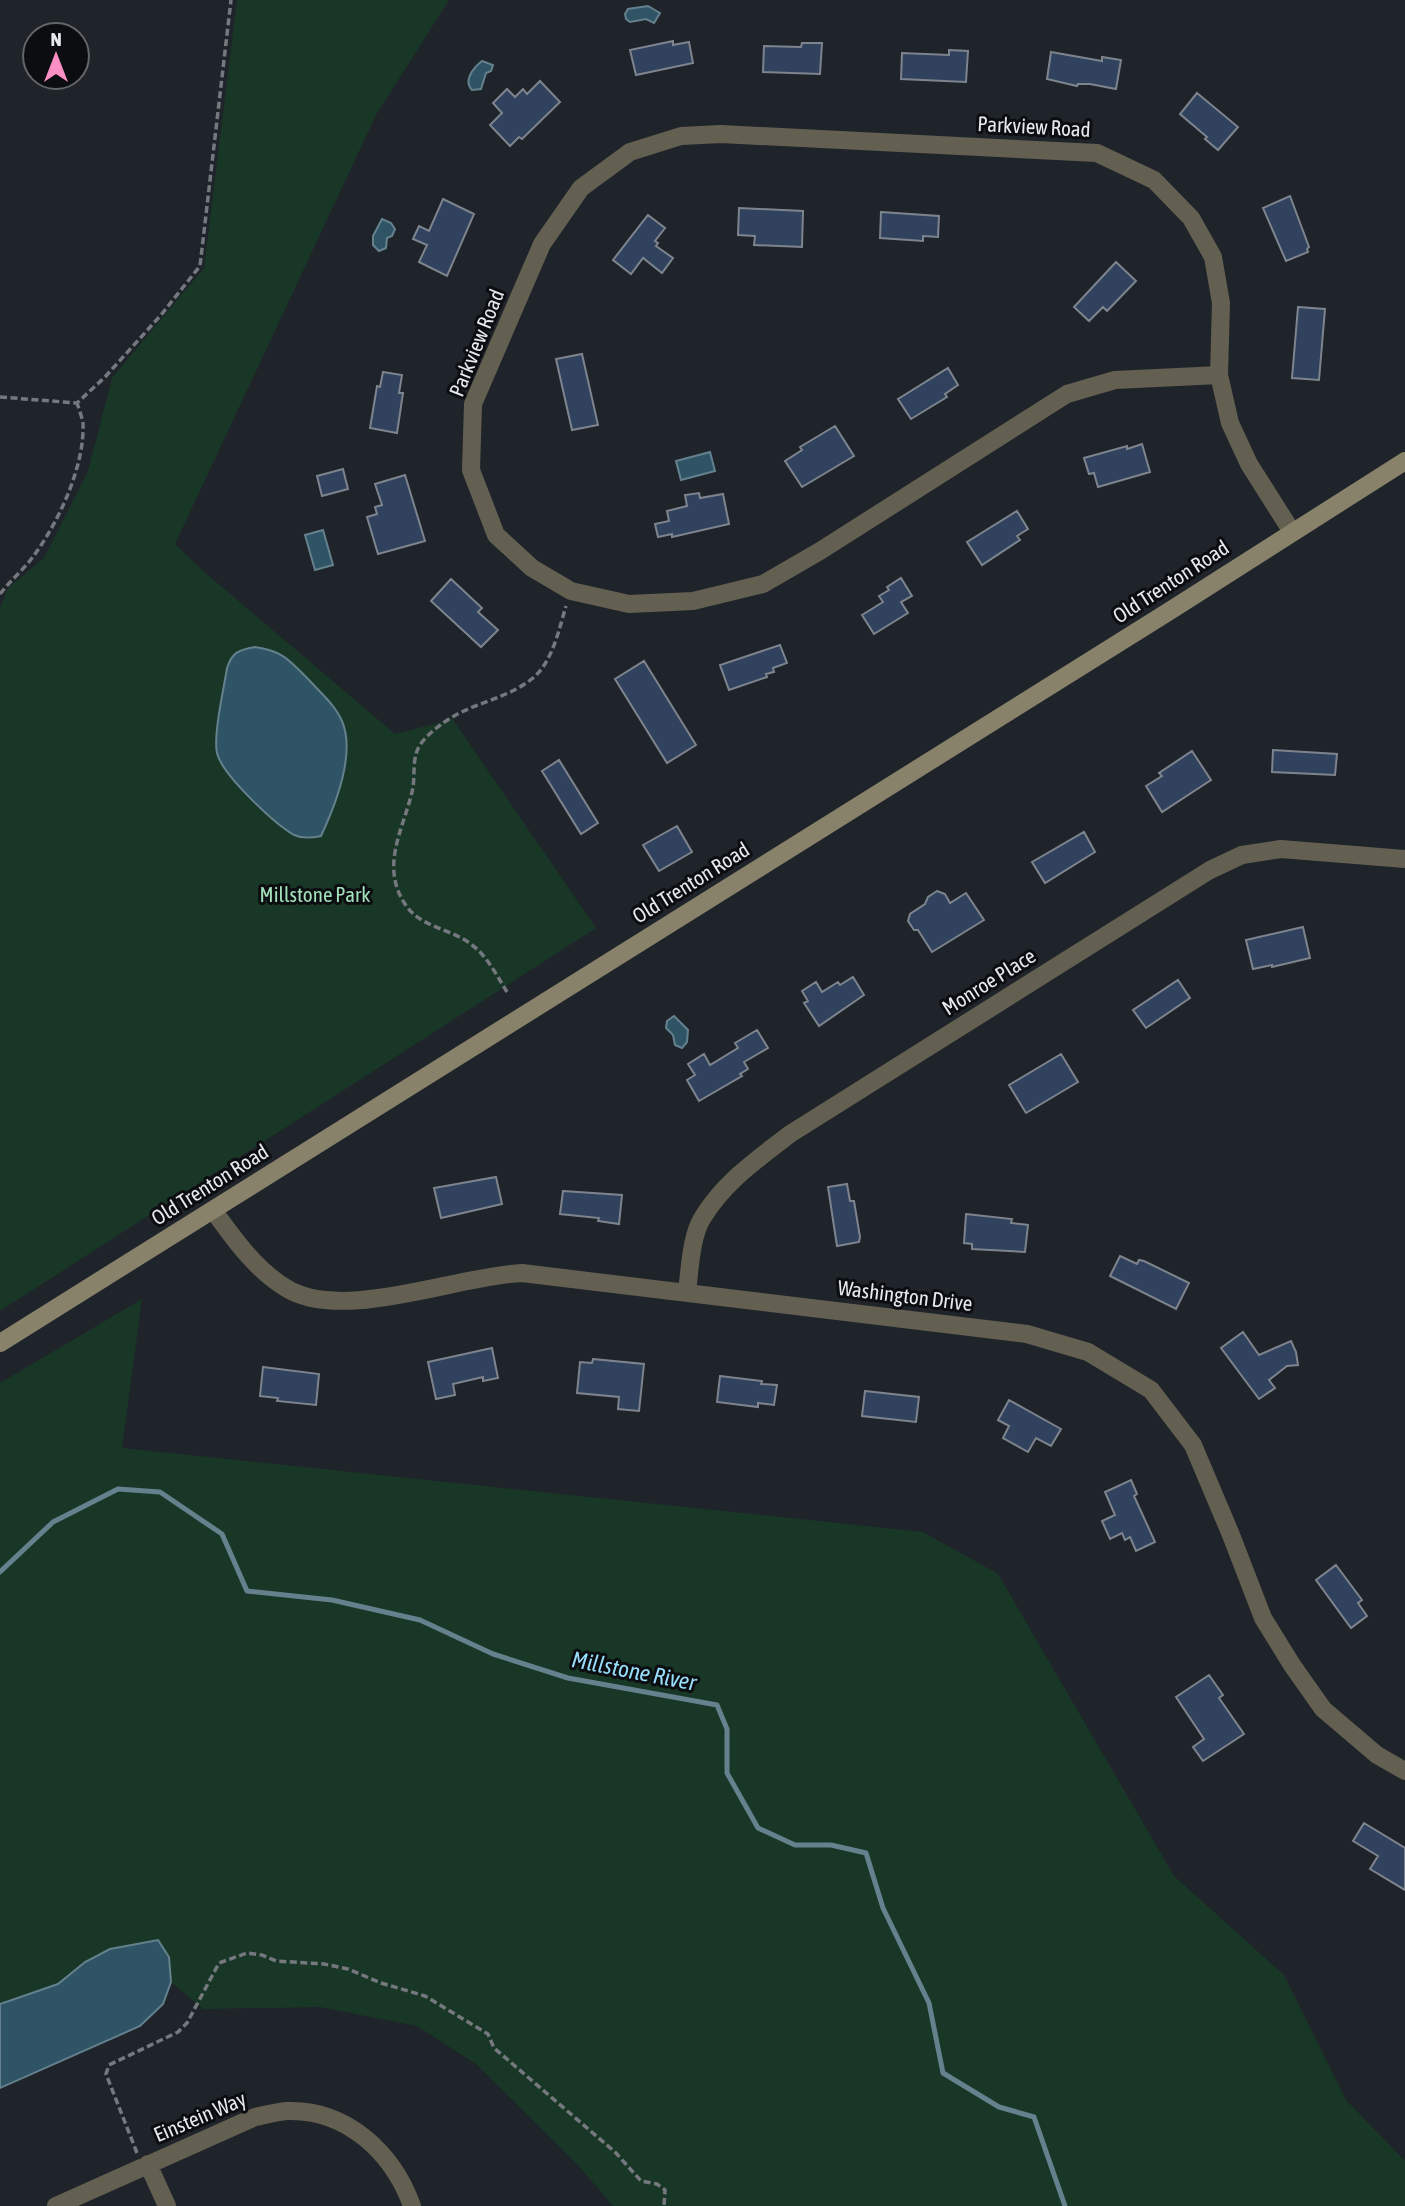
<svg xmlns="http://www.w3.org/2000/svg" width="1405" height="2206" font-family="'Asap Condensed',sans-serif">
	<rect width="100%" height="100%" fill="#1f242b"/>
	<path fill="#193726" d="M237,0H449L376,115L175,544L202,570L395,734L442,722L451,717L596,928L0,1311V608L8,588L44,558L88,471L112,378L204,268Z
		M142,1299L122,1448L923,1532L998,1574L1174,1876L1284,1975L1346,2100L1405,2161V2206H613L577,2164L476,2064L417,2026L320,2007L203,2009L171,1982L169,1957L85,1962L58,1984L0,2004V1383Z"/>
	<path fill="#2e5465" stroke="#65818e" stroke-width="2" d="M648,6L660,13L654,23L646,19L630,22L626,19L625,14L628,9Z
		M482,61L493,65L491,71L486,73L481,89L472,90C463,81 473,68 482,61Z
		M382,219L391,223L395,229L392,236L387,238L386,248L379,251L373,245V236Z
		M710,452L715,471L681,480L676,461Z
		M323,530L333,565L315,570L305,535Z
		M255,647C283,651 289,660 308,679C320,692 335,705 342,721C356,754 335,806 321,836C312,838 303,839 294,835C275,824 222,775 217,753C213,735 224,688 227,668C232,652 239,650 255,647Z
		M674,1016L688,1030L687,1042L682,1048L675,1045L673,1035L666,1028L667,1021Z
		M158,1940L169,1957L171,1982L163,2004L140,2026L0,2088V2004L58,1984L85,1962L110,1949Z"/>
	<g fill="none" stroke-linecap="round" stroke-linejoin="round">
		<path stroke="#65818e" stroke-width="5" d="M0,1572L53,1522L118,1489L160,1492L222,1534L247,1591L332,1600L420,1620L493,1654L568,1678L717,1705L727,1729V1773L758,1828L795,1845H831L866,1853L883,1908L929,2003L943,2073L999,2107L1034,2117L1065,2206"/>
	</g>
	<path fill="#30425d" stroke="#7e848d" stroke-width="2" d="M673,41V45L689,42L693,63L636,75L630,50Z
		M802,43H822L820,74L763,72L764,46L801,47Z
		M949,50L968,51L966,82L901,79L902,53L949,55Z
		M1051,52L1102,61V57L1121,60L1116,89L1090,84H1078L1077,86L1047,79Z
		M540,81L560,102L522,139L519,137L510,146L490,125L502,113L493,103L507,89L515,97L523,89L527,94Z
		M1197,93L1238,127L1218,150L1205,139L1207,137L1180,114Z
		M1290,196L1309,247L1307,249L1308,252L1286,261L1263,208Z
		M443,199L474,214L447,276L419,262L427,245L413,239L419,226L429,231Z
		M739,208L803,211L802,247L754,245L755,236L738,235Z
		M881,212L939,216L938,237L923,236V241L880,238Z
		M648,215L665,228L655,241L658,243L656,246L673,258L662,273L643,258L631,274L613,260Z
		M1116,262L1136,281L1107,311L1103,307L1089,321L1074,307Z
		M1298,307L1325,309L1319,380L1292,378Z
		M582,354L598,425L572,430L556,359Z
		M948,368L958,385L945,394L947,397L911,419L898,399Z
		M383,372L402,375L399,393H403L397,433L370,428L377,386L380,387Z
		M835,426L854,456L802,487L785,461L802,450L800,447Z
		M1142,444L1150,472L1098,487L1094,473L1089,474L1084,458L1127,446V449Z
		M343,469L348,489L322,496L317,476Z
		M405,475L425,541L378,554L367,517L377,514L375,507L382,505L375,484Z
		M699,493L700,498L723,494L729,524L672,537V534L658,537L655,524L669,521L667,511L687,506L685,495Z
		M1017,511L1028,529L1017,536L1020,540L982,565L967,542Z
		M901,578L912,596L901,602L908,613L874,634L862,615L883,602L879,596L889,590L887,587Z
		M451,579L482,608L478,612L498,630L481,647L431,601Z
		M780,645L787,663L773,668L774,672L766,674L767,677L729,690L720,665Z
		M644,661L696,745L667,763L615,679Z
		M1273,750L1337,754L1335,775L1272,772Z
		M1192,751L1211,780L1162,812L1146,786L1162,776L1159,773Z
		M559,760L598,823L581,834L542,771Z
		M677,826L692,852L659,871L643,845Z
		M1084,832L1095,852L1045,883L1032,862Z
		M937,891L945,894L950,903L966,893L984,920L932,952L918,930H914L908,921L910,914L925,904L928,897Z
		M1303,927L1310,958L1272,967V965L1253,969L1246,940Z
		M853,977L864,995L819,1026L804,1003L808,1001L802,991L816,982L822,992L838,982L840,985Z
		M1178,980L1190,998L1146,1028L1133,1010Z
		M757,1030L768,1048L744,1062L748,1069L740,1074L742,1076L699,1101L687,1080L695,1075L688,1064L704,1054L710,1065L738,1048L735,1043Z
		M1061,1054L1078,1082L1026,1113L1009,1085Z
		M496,1177L502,1204L441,1218L434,1188Z
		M847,1184L850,1201H854L860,1237L859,1242L837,1246L828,1187Z
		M563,1191L622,1195L619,1224L598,1221L599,1218L560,1214Z
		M966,1214L1012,1219L1011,1223L1028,1225L1025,1252L972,1249V1244L964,1243Z
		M1120,1256L1137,1264L1139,1260L1144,1261L1189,1283L1176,1309L1110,1276Z
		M1243,1332L1259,1355L1291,1341L1296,1352L1298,1365L1287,1366L1269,1380L1275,1388L1259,1399L1221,1348Z
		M492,1348L498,1378L483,1381V1377L453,1384L455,1395L436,1399L428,1362Z
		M593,1359L644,1364L639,1411L618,1409L619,1397L577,1393L580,1362L592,1363Z
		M263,1367L319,1374L316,1405L277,1401L278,1398L260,1396Z
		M720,1376L762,1381L761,1384L777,1385L774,1405L758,1403V1407L717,1402Z
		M865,1391L919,1397L916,1422L862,1416Z
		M1009,1400L1061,1429L1051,1446L1036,1438L1028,1452L1003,1438L1009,1426L998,1420Z
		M1131,1480L1137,1494L1134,1496L1155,1542L1136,1551L1130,1537L1125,1540L1122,1533L1110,1539L1102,1521L1115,1515L1105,1492Z
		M1336,1565L1362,1600L1358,1603L1367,1616L1351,1628L1316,1580Z
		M1209,1675L1223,1695L1219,1698L1244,1734L1203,1761L1193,1747L1204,1739L1176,1697Z
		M1364,1823L1405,1848V1890L1370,1869L1378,1856L1353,1841Z"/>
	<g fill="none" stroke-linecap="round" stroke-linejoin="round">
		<path stroke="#75797f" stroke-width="3.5" stroke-dasharray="7 3.5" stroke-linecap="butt" d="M0,397L77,403L105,377L161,315L200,266L231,0
			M0,594C10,581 23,570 32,558C58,524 85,466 83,423C82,417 79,409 77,403
			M507,992C497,976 488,957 472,945C451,928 420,928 405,904C380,866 403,830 412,792C416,777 411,759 420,745C425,737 436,728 443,723C472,702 506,700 533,678C553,661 559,629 566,606
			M137,2153L106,2074L109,2065L178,2032L187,2023L219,1963L247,1953L262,1955L276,1961L324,1964L348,1969L381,1983L425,1996L488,2034L494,2048L615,2152L641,2181L657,2184L665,2190L664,2206"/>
		<path stroke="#646051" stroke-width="18" d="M721,134L1097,153L1154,180L1191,218L1213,257L1221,303L1219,375L1115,380L1067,394L820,551L763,584L693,601L629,604L571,591L532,568L496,535L471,470L473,404L542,244L581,188L630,152L681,136Z
			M1219,375L1230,423L1249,464L1292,532
			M213,1210C234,1239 255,1269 286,1288C342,1323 456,1276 522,1273L1027,1334L1088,1352L1151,1390L1193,1445L1231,1535L1263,1618L1292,1665L1323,1709L1377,1755L1405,1771
			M687,1291C690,1269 691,1235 703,1217C725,1181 758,1159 790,1134L1210,870L1242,855L1281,849L1405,859
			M148,2164L167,2206
			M56,2206L255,2117C265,2115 276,2112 287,2111C347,2109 393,2153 412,2206"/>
		<path stroke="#89826a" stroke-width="18" d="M0,1343L1168,612L1405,461"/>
	</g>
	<g text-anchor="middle" stroke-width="6" stroke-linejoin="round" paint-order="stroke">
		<g font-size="21" fill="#e6eaef" stroke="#0b0d10">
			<text transform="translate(1034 127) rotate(3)" y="7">Parkview Road</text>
			<text transform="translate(477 343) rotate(-68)" y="7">Parkview Road</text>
			<text transform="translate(1171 582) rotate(-33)" y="7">Old Trenton Road</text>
			<text transform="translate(691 883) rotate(-32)" y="7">Old Trenton Road</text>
			<text transform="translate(989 982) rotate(-32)" y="7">Monroe Place</text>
			<text transform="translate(210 1185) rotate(-32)" y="7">Old Trenton Road</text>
			<text transform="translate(905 1296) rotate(7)" y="7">Washington Drive</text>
			<text transform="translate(200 2117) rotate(-23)" y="7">Einstein Way</text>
		</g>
		<g font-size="21" fill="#a2e0bb" stroke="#0b0d10">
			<text x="315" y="902">Millstone Park</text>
		</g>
		<g font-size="23" font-style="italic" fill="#98defd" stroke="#0b0d10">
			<text transform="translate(634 1671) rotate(11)" y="8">Millstone River</text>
		</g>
	</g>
	<g transform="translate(56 56)"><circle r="33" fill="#0b0d10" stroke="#636569" stroke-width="2"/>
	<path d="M0-5L12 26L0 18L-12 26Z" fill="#fb8fc4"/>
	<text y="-10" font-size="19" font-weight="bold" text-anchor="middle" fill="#e6eaef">N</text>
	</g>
</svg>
